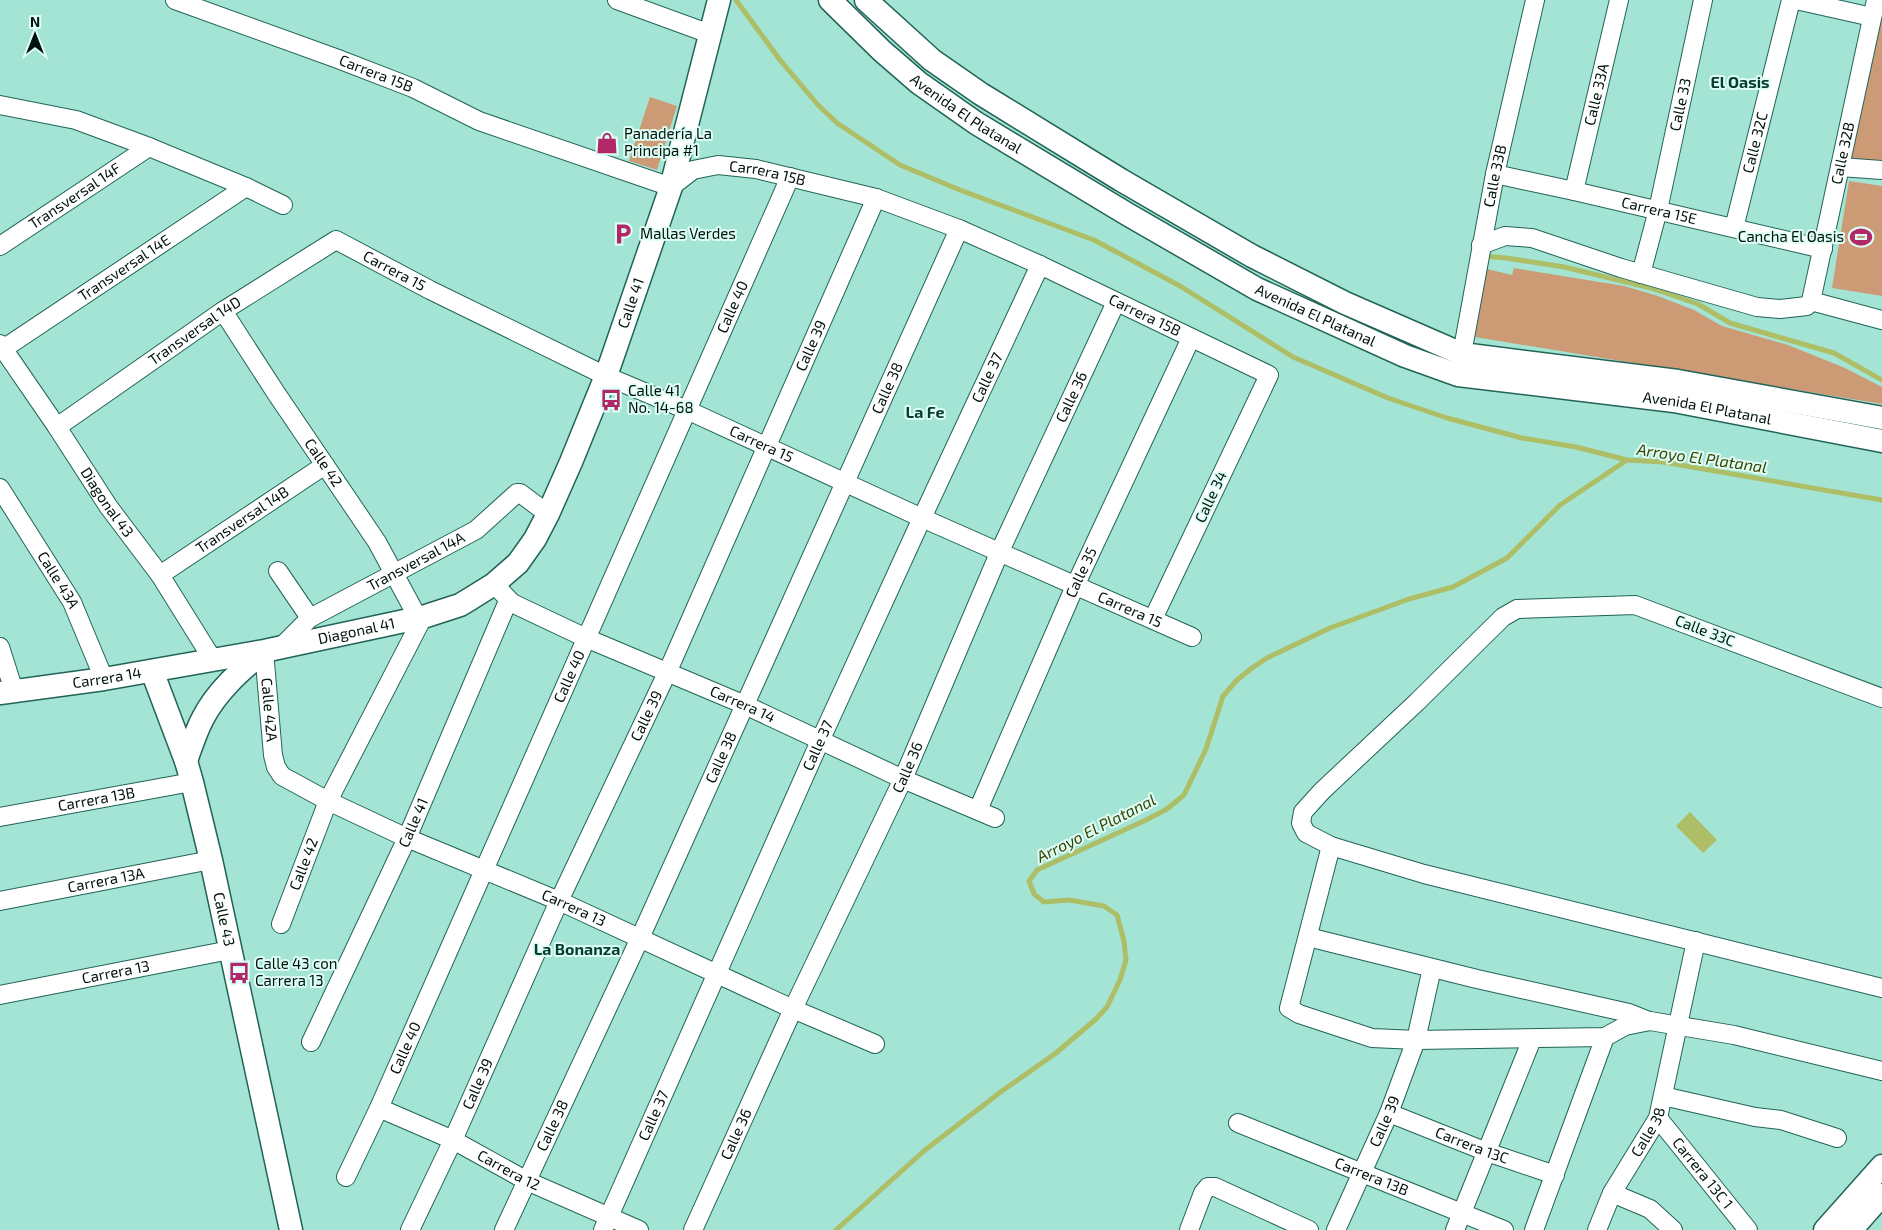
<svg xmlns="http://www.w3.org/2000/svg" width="1882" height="1230" font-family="'Exo 2',sans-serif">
	<rect width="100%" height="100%" fill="#a3e4d4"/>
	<path fill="#cc9b76" d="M1882,4V162L1849,159Z
		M650,97L677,106L657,170L629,161Z
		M1849,181L1882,186V296L1832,288Z
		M1514,268L1624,286L1655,295L1694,310L1722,326L1788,345L1845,368L1882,387V404L1475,337L1487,269L1512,275Z"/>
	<path fill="#aebe67" d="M1690,812L1717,840L1703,853L1676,826Z"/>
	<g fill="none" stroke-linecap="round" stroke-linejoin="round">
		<path stroke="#aebe67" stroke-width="5" d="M736,0L780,60L818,105L837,123L900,165L960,190L1094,240L1180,286L1293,357L1388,398L1447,418L1522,438L1576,447L1627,460L1663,462L1882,500
			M1482,256L1506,258L1564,267L1651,288L1698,304L1730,323L1834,353L1882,380
			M836,1230L925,1150L1002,1091L1056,1053L1096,1019L1107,1007L1120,980L1126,960L1124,941L1117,915L1104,906L1069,900L1044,902L1034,894L1029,881L1037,870L1146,820L1167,809L1184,795L1206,749L1223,696L1237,680L1252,668L1267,658L1330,628L1409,599L1453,587L1507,558L1560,505L1627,460"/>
		<g stroke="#216457" stroke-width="20">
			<g id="minor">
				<path id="s1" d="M175,0L338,59L413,88L479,121L671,187L693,170L718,165L756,169L876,198L959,229L1040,265L1269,375L1153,619"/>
				<path d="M617,0L710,34"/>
				<path d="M1796,0L1872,17"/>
				<path d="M0,105L76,120L149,147L246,187L283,205"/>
				<path d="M1840,167L1882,170"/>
				<path id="s2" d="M1495,174L1574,191L1823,249"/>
				<path id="s3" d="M1574,191L1619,0"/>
				<path id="s4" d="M1734,228L1791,0"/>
				<path id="s5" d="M1481,245L1505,236L1532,238L1621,268L1757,307L1780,309L1807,306L1811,301L1876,0"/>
				<path id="s6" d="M0,246L149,147"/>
				<path id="s7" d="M1641,274L1658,210L1703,0"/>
				<path d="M1811,301L1882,320"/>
				<path id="s8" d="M223,311L276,393L377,542L418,618"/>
				<path id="s9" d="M0,344L57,427L108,506L160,575L213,660"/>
				<path id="s10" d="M3,349L246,187"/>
				<path id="s11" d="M1462,354L1495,174L1535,0"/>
				<path id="s12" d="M57,427L223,311L336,240L430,290L606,376L687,410L922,518L1192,637"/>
				<path id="s13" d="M0,488L72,602L104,679"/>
				<path d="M278,571L310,618"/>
				<path id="s14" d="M160,575L325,465"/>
				<path id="s15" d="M494,584L512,603L586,638L745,705L903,779L995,818"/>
				<path d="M0,647L14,691"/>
				<path id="s16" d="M281,647L310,618L476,530L517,493H520L548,514"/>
				<path id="s17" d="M264,651L273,755L276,767L282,776L328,801L407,838L559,901L793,1009L875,1044"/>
				<path d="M1882,698L1635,605L1517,609L1503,617L1417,702L1322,791L1303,812L1301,823L1306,833L1331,846L1424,874L1882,988"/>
				<path id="s18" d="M978,810L1075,586L1191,338"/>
				<path id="s19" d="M0,817L192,782"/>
				<path d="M1331,846L1289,1008L1299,1014L1372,1038L1416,1040L1605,1037L1625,1026L1650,1021L1734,1035L1882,1071"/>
				<path id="s20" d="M0,901L211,860"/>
				<path id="s21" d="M281,924L328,801L423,617"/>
				<path d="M1308,937L1477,979L1629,1013L1649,1021"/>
				<path id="s22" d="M0,995L230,950"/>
				<path id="s23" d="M311,1042L407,838L508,601"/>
				<path d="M1663,1096L1755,1117L1781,1120L1837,1138"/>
				<path id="s24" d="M379,1108L453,1140L527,1181L639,1230"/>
				<path id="s25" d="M1389,1113L1487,1152L1555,1175"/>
				<path id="s26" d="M1658,1118L1748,1230"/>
				<path id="s27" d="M1238,1123L1504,1230"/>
				<path id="s28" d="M346,1177L379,1108L790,177"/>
				<path d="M1612,1193L1650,1209L1673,1230"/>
				<path id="s29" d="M410,1230L453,1140L559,901L667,673L876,198"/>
				<path id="s30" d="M504,1230L640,938L959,229"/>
				<path id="s31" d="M603,1230L820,741L922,518L1040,265"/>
				<path id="s32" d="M693,1230L793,1009L903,779L1000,551L1116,302"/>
				<path d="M1189,1230L1203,1193L1208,1187H1215L1309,1230"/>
				<path id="s33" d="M1336,1230L1389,1113L1416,1040L1432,968"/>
				<path d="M1455,1230L1532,1039"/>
				<path d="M1534,1230L1605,1037"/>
				<path id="s34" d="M1597,1230L1612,1193L1658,1118L1696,941"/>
			</g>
		</g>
		<g stroke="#216457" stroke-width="25">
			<g id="major">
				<path id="s35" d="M830,0L882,51L919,83L976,123L1127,214L1257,289L1405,356L1458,375L1674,401L1882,441"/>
				<path d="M866,0L932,60L981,94L1121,180L1252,256L1345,303L1462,354L1678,381L1882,418"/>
				<path id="s36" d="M152,671L186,761L192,782L211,860L291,1230"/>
				<path id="s37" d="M0,693L104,679L264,651L423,617L460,605L470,599L494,584L518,563L535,539L548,514L571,462L606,376L671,187L719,0"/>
				<path d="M186,761C191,747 196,731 203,718C217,691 240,671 263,652"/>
				<path d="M1825,1230L1882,1166"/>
				<path d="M1851,1230L1882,1195"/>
			</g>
		</g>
		<use href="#minor" stroke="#fff" stroke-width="18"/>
		<use href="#major" stroke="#fff" stroke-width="22"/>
	</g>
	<defs>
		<g id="shop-bare" transform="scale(1.725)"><path d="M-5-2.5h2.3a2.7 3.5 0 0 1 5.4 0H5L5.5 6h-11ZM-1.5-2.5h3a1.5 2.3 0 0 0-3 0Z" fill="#b12868" stroke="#defef5" stroke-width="2.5" paint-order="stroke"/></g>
		<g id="parking-bare" transform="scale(1.725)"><path d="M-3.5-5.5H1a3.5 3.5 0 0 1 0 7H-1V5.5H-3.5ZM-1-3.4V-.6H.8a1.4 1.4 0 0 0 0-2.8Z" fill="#b12868" stroke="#defef5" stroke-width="2.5" paint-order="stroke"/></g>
		<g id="stadium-bare" transform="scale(1.725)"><path d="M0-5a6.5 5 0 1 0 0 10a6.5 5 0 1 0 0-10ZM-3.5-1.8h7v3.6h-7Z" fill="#b12868" stroke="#defef5" stroke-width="2.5" paint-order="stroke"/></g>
		<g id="bus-bare" transform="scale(1.725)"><path d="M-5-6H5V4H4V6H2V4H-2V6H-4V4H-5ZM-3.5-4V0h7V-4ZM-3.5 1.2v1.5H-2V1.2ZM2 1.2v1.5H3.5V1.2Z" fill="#b12868" stroke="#defef5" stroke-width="2.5" paint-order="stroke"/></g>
	</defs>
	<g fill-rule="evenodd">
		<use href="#shop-bare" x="607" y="143"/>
		<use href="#parking-bare" x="623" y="234"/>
		<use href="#stadium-bare" x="1861" y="237"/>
		<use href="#bus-bare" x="611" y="400"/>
		<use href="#bus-bare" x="239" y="973"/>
	</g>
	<g text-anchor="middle" stroke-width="4" stroke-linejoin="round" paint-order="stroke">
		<g font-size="15" fill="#00120d" stroke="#defef5">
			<text dy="5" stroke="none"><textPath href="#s1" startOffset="214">Carrera 15B</textPath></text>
			<text dy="5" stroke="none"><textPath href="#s3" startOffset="99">Calle 33A</textPath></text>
			<text dy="5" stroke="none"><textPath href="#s7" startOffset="174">Calle 33</textPath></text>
			<text dy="5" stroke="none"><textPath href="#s35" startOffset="178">Avenida El Platanal</textPath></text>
			<text dy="5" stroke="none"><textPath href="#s4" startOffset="88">Calle 32C</textPath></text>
			<text dy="5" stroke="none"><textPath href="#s5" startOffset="496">Calle 32B</textPath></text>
			<text dy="5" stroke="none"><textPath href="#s1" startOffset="634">Carrera 15B</textPath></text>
			<text dy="5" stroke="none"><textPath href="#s11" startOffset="181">Calle 33B</textPath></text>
			<text dy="5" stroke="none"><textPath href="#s6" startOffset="90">Transversal 14F</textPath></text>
			<text dy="5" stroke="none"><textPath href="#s2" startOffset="168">Carrera 15E</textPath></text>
			<text dy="5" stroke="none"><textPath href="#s10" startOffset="146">Transversal 14E</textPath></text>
			<text dy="5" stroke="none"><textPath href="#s12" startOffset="402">Carrera 15</textPath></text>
			<text dy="5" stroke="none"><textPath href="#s37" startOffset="825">Calle 41</textPath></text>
			<text dy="5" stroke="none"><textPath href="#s28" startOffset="952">Calle 40</textPath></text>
			<text dy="5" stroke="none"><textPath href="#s1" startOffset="1039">Carrera 15B</textPath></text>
			<text dy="5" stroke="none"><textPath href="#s35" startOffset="582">Avenida El Platanal</textPath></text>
			<text dy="5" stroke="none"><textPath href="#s12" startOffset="168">Transversal 14D</textPath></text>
			<text dy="5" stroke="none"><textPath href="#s29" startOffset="971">Calle 39</textPath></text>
			<text dy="5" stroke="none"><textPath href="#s31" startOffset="935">Calle 37</textPath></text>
			<text dy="5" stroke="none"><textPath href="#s30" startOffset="925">Calle 38</textPath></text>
			<text dy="5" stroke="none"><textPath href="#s32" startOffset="915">Calle 36</textPath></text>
			<text dy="5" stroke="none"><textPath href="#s35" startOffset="988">Avenida El Platanal</textPath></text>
			<text dy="5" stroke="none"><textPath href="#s12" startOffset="808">Carrera 15</textPath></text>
			<text dy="5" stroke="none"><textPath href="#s8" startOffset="182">Calle 42</textPath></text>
			<text transform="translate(1211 497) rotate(-65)" y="5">Calle 34</text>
			<text dy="5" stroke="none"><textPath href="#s9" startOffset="191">Diagonal 43</textPath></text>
			<text dy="5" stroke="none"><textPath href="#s14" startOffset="99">Transversal 14B</textPath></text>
			<text dy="5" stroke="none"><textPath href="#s16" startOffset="161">Transversal 14A</textPath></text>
			<text dy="5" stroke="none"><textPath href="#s18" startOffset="259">Calle 35</textPath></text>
			<text dy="5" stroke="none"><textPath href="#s13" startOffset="109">Calle 43A</textPath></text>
			<text dy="5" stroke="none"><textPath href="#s12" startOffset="1212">Carrera 15</textPath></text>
			<text dy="5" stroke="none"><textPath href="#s37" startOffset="362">Diagonal 41</textPath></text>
			<text transform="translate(1705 631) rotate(21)" y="5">Calle 33C</text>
			<text dy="5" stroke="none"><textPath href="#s28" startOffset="548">Calle 40</textPath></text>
			<text dy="5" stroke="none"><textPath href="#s37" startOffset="108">Carrera 14</textPath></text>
			<text dy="5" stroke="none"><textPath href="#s15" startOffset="278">Carrera 14</textPath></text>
			<text dy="5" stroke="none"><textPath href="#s17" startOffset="59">Calle 42A</textPath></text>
			<text dy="5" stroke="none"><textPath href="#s29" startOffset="566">Calle 39</textPath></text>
			<text dy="5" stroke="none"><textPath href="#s31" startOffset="530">Calle 37</textPath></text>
			<text dy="5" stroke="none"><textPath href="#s30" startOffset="520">Calle 38</textPath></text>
			<text dy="5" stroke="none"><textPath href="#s32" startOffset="510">Calle 36</textPath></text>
			<text dy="5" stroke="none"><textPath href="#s19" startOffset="98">Carrera 13B</textPath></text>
			<text dy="5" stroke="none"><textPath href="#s23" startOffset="242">Calle 41</textPath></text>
			<text dy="5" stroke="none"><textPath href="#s21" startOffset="64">Calle 42</textPath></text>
			<text dy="5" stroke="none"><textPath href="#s20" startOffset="108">Carrera 13A</textPath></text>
			<text dy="5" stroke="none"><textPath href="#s17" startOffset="448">Carrera 13</textPath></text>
			<text dy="5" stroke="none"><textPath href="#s36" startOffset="259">Calle 43</textPath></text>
			<text dy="5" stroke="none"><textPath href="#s22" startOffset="118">Carrera 13</textPath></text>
			<text dy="5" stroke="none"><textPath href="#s28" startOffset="142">Calle 40</textPath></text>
			<text dy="5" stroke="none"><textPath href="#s29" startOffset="161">Calle 39</textPath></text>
			<text dy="5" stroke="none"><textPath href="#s31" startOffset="125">Calle 37</textPath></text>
			<text dy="5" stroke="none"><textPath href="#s33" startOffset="119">Calle 39</textPath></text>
			<text dy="5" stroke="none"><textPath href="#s30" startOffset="115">Calle 38</textPath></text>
			<text dy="5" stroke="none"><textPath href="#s34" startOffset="111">Calle 38</textPath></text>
			<text dy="5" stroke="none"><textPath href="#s32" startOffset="105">Calle 36</textPath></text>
			<text dy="5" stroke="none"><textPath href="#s25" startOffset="89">Carrera 13C</textPath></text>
			<text dy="5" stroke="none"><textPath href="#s24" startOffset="144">Carrera 12</textPath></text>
			<text dy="5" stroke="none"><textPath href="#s26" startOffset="71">Carrera 13C 1</textPath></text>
			<text dy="5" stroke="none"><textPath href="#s27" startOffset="144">Carrera 13B</textPath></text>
		</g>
		<g font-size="15" fill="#00120d" stroke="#defef5" text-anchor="start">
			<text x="624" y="139">Panadería La<tspan x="624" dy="17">Principa #1</tspan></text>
			<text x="640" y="239">Mallas Verdes</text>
			<text x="1844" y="242" text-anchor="end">Cancha El Oasis</text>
			<text x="628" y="396">Calle 41<tspan x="628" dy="17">No. 14-68</tspan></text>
			<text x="255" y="969">Calle 43 con<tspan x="255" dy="17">Carrera 13</tspan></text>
		</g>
		<g font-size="16" font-weight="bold" fill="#063d33" stroke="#defef5">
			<text x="1740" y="88">El Oasis</text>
			<text x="925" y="418">La Fe</text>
			<text x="577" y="955">La Bonanza</text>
		</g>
		<g font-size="16" font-style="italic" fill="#3a4300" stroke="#defef5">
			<text transform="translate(1702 458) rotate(8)" y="6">Arroyo El Platanal</text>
			<text transform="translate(1096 828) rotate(-27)" y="6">Arroyo El Platanal</text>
		</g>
	</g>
	<g transform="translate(35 35)" stroke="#defef5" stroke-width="4" paint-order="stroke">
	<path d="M0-4L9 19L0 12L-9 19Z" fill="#00120d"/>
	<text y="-8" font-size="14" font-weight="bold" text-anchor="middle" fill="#00120d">N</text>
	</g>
</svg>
